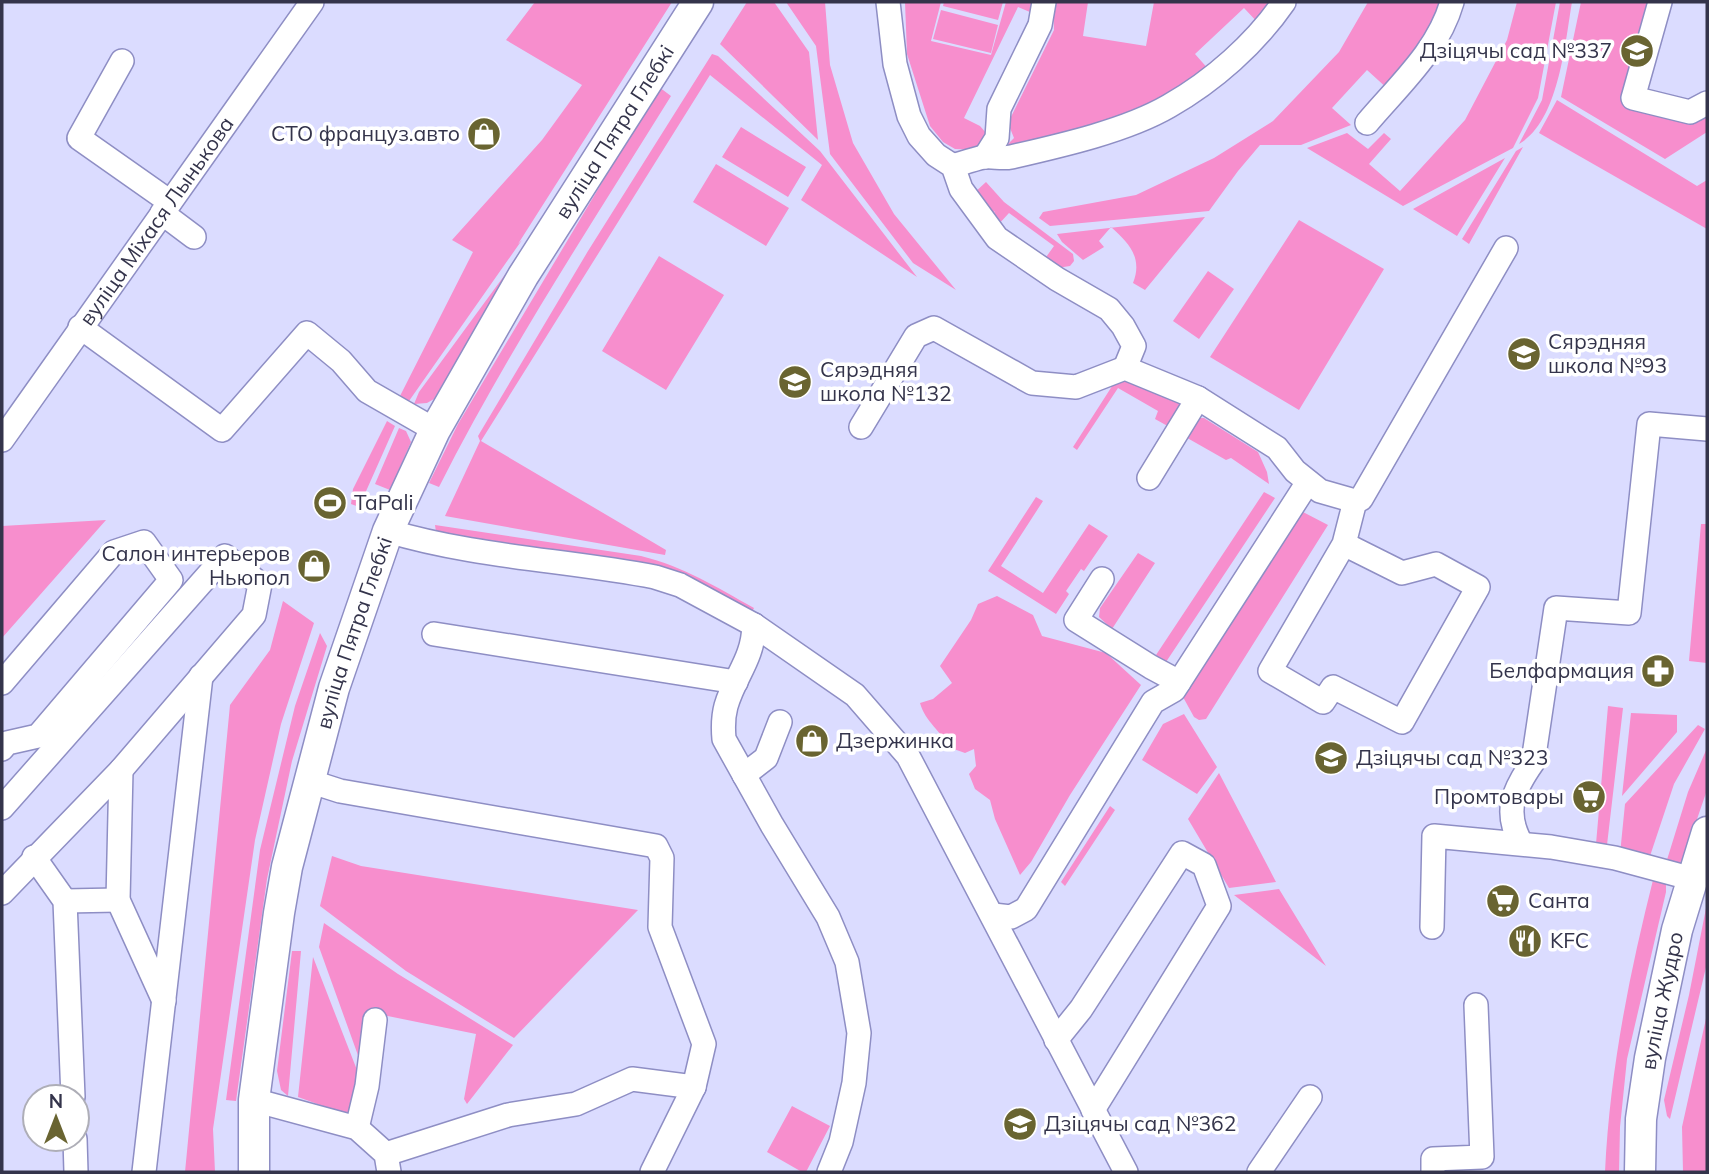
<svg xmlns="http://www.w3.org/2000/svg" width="1709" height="1174" font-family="Mulish,sans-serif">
	<rect width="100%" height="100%" fill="#dbdcff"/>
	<path fill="#f78ecd" d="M535,2H672L518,244L522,240L409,401L400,396L473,252L452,240L542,140L582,85L506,40Z
		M747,2H774L809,52L818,140L720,44Z
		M786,2H825L830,65L853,143L894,214L956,290L913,263L830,154L816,46Z
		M905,2H941L931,41L991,55L1006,2H1039L1037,15L1018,7L964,118L980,126L987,134L978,150L955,149L943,142L930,126L907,54Z
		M944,2H1003L998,20L943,6Z
		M1053,2H1088L1083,36L1146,46L1154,2H1279L1260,25L1244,8L1195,54L1210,71L1142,116L1004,148L1014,138L1008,123L1054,30Z
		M1368,2H1446L1389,90L1367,70L1332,108L1351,125L1301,145H1260L1238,171L1209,211L1050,226L1039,218L1043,212L1136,195L1214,158L1273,121L1339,52Z
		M1517,2H1556L1538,98L1513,148L1403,206L1307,148L1347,133L1368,149L1384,133L1391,139L1369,164L1400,191L1465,120L1507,40Z
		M1560,2H1572C1565,43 1559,121 1519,144L1542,100Z
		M1581,2H1650L1623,106L1679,121L1707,117V132L1665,159L1561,97Z
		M941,10L998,25L991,53L933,39Z
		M712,54L718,56L820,151L917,277L801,200L822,165L710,75L481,441L666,550L665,555L445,516L480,441L478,436L588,251Z
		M659,87L671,96C591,225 507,352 439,487L429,483L458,424Z
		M1557,100L1697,186L1707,180V229L1539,133Z
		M741,127L806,167L788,197L722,157Z
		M1523,147L1469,244L1462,239L1516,151Z
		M1505,158L1457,236L1413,209Z
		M716,164L789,208L766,246L693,202Z
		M986,182L1004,202L1073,254L1074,261L1070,266L1057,268L1044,260L1054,246L1009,213L997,226L993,215L995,211L991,214L973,194Z
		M1205,217L1145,290L1133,283C1143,258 1129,243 1111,227L1099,241L1104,247L1083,260L1062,242L1057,234Z
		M1299,220L1384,269L1299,410L1210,357Z
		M520,254L434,399L427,403L414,404L419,392Z
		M659,256L724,295L666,390L602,351Z
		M1208,271L1234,289L1199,339L1173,321Z
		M1116,380H1127L1180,403L1182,409L1173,429L1155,419L1158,411L1118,388L1077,450L1073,447Z
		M1198,418H1204L1258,452L1267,472L1269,484L1231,458L1226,460L1182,435Z
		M387,421L395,426L359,507L351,504L353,489Z
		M399,428L406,431L411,442L390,490L375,484Z
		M1264,492L1275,498L1166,662L1156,655Z
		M1036,497L1043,501L1001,566L1043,593L1089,524L1108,536L1084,571L1081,569L1066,591L1069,594L1056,614L988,571Z
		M1303,512L1328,525L1206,719L1199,720L1194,717L1183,697Z
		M106,520L2,638V526Z
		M1701,524H1707V663L1689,661Z
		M435,525L641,556C685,567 716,587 754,608L750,616L605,561L436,532Z
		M1138,553L1155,563L1112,629L1099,617L1100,608Z
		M997,596L1033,615L1042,636L1106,653L1141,685L1070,795L1031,862L1020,875L995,819L990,800L975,789L969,774L976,766L974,749L965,753L951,748C941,732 925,721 920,703L933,699L952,683L940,666L971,620L978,604Z
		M283,601L314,623L281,724L255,840L213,1129L215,1172H185L230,705L270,650Z
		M320,633L327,646L292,761L267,879L236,1101L226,1100L260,850L295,706Z
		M1608,706L1623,708L1607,845L1596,844Z
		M1631,713L1677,715V732L1622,796Z
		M1184,714L1217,767L1197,794L1142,760L1163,724Z
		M1698,725L1705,729L1674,784L1649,859L1620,854L1625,804Z
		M1707,748V790L1683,860L1674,867L1666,863L1688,792Z
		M1219,773L1276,882L1229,888L1188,819Z
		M1110,806L1115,810L1065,886L1061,882Z
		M332,856L361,866L638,910L514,1038L406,971L320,906Z
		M1654,876L1666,882V892L1627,1059L1620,1127L1619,1172H1605C1610,1070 1629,975 1654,876Z
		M1279,889L1326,966L1234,895Z
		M1707,903V963L1670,1119L1667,1116L1664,1100L1689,995Z
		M324,923L398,974L513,1045L467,1104L464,1099L476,1034L373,1013L364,1072L319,947Z
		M292,951H301L288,1096L281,1090L277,1071Z
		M313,957L364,1088L351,1112L345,1114L298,1097Z
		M1707,1014V1172H1683L1682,1127Z
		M792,1106L830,1126L806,1172H802L767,1152Z"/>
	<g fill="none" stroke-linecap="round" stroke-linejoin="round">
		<g stroke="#8e8ec4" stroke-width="26">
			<g id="minor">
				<path d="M888,2L895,64L909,116L919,136L936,155L953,166L961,189L997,238L1057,279L1109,309L1123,326L1134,346L1125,368"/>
				<path d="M1660,2L1633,98L1690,112L1707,103"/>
				<path d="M122,61L79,138L170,202"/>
				<path d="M1367,123C1399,85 1438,51 1452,2"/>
				<path d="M985,157L997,138L999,109L1040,25L1044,2"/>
				<path d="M953,166C963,163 974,159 984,157C993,156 1002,159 1011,157C1059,146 1126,131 1169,106C1213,81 1255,44 1284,2"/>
				<path d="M162,213L194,237"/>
				<path d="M80,327L222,430L307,333L341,361L367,391L435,430"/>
				<path d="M861,427L916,336L934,328L1032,383L1076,387L1125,368L1198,398L1277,448L1295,471L1320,491L1355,501L1344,544L1402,573L1436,564L1478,587L1402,722L1333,687L1323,702L1270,671L1344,544"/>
				<path id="s1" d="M2,440L312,2"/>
				<path d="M1149,478L1198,398"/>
				<path d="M1355,501L1361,499L1506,248"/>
				<path d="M388,531C474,557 567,560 655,577L680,585L754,625L855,695L908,756L1126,1172"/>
				<path d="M1102,579L1076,620L1151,667L1179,682"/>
				<path d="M754,625C753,660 735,675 726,706C723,717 723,728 724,739L772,825L828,917L847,962L859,1033L854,1083L841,1142L829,1172"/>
				<path d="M434,634L736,682"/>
				<path d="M2,683L114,552L144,542L171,580L38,736L7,743L2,749"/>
				<path d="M121,770L118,900L164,1001"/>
				<path d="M744,775L766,758L780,722"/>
				<path d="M309,781L340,791L656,846L662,858L660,927L704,1044L694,1087L652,1172"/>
				<path d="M2,808L225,556L260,584L254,615L121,770L2,893"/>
				<path d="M1521,843C1503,811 1514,789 1533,762L1556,608L1629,613L1649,424L1707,429"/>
				<path d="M34,857L65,901L73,1097"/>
				<path d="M65,901L118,900"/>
				<path d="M993,915L1011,917L1026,909L1153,702L1174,690L1308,482"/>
				<path d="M1432,927L1434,836L1551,847L1615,858L1693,879"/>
				<path d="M1056,1040L1081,1009L1182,853L1204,865L1219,906L1093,1110"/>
				<path d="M254,1100L357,1128L386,1154L389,1172"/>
				<path d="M357,1128L367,1086L375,1020"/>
				<path d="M75,1139L76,1172"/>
				<path d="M386,1154L508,1115L576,1104L632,1079L694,1087"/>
				<path d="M144,1172L201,676"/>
				<path d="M1259,1172L1310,1097"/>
				<path d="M1433,1172V1159L1482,1157L1476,1005"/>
			</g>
		</g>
		<g stroke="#8e8ec4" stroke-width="33">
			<g id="major">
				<path id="s2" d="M254,1172V1100L279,913L287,867L334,688L388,531L435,430L523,276L698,2"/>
				<path id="s3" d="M1640,1172L1641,1119L1650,1058L1677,930L1707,832"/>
			</g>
		</g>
		<use href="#minor" stroke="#fff" stroke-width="23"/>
		<use href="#major" stroke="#fff" stroke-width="30"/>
	</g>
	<defs>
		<g id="school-disc" transform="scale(1.75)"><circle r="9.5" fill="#696431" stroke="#fff"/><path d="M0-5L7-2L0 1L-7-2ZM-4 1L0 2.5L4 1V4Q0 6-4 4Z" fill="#fff"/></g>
		<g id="shop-disc" transform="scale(1.75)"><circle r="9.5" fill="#696431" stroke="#fff"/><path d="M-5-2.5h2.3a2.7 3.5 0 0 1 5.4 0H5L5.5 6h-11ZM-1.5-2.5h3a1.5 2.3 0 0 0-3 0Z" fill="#fff"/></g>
		<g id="stadium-disc" transform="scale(1.75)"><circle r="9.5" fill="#696431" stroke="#fff"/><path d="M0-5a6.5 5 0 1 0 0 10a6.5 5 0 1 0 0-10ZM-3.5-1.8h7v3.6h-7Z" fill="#fff"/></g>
		<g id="pharmacy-disc" transform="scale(1.75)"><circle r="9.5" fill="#696431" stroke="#fff"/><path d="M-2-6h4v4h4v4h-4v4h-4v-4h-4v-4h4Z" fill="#fff"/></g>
		<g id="supermarket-disc" transform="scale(1.75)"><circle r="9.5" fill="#696431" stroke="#fff"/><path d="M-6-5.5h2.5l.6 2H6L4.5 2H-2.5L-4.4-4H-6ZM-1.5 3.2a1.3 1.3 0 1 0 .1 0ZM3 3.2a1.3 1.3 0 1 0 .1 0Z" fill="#fff"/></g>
		<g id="restaurant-disc" transform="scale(1.75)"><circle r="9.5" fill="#696431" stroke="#fff"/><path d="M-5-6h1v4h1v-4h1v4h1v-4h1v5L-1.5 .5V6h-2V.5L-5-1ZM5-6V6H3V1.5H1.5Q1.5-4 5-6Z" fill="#fff"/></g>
	</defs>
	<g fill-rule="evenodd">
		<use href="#school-disc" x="1637" y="51"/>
		<use href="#shop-disc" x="484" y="134"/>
		<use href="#school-disc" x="1524" y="354"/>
		<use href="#school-disc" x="795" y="382"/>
		<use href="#stadium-disc" x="330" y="503"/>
		<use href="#shop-disc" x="314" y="566"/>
		<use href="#pharmacy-disc" x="1658" y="671"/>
		<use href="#shop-disc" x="812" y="741"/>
		<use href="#school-disc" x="1331" y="758"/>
		<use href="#supermarket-disc" x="1589" y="797"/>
		<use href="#supermarket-disc" x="1503" y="901"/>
		<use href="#restaurant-disc" x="1525" y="941"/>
		<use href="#school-disc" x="1020" y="1124"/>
	</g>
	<g text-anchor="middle" stroke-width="7" stroke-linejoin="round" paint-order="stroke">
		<g font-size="21" fill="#34344b" stroke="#fff" text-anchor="start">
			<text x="1612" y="58" text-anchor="end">Дзіцячы сад №337</text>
			<text x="460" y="141" text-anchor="end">СТО француз.авто</text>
			<text x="1548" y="349">Сярэдняя<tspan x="1548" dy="24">школа №93</tspan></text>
			<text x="820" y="377">Сярэдняя<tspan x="820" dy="24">школа №132</tspan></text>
			<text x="354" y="510">TaPali</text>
			<text x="290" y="561" text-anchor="end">Салон интерьеров<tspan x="290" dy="24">Ньюпол</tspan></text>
			<text x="1634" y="678" text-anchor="end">Белфармация</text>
			<text x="836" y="748">Дзержинка</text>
			<text x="1356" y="765">Дзіцячы сад №323</text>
			<text x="1564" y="804" text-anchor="end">Промтовары</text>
			<text x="1528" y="908">Санта</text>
			<text x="1550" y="948">KFC</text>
			<text x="1044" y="1131">Дзіцячы сад №362</text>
		</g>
		<g font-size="21" fill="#34344b" stroke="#fff">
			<text dy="7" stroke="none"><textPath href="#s2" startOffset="1118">вуліца Пятра Глебкі</textPath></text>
			<text dy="7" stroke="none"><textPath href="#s1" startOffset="268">вуліца Міхася Лынькова</textPath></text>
			<text dy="7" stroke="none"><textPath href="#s2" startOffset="551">вуліца Пятра Глебкі</textPath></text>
			<text dy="7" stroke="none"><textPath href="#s3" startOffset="173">вуліца Жудро</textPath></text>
		</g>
	</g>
	<rect width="1709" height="1174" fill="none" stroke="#34344b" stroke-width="7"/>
	<g transform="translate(56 1118)"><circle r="33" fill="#ffffff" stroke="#aeaeb7" stroke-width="2"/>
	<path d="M0-5L12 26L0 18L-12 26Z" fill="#696431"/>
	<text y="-10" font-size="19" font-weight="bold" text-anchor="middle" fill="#34344b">N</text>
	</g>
</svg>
